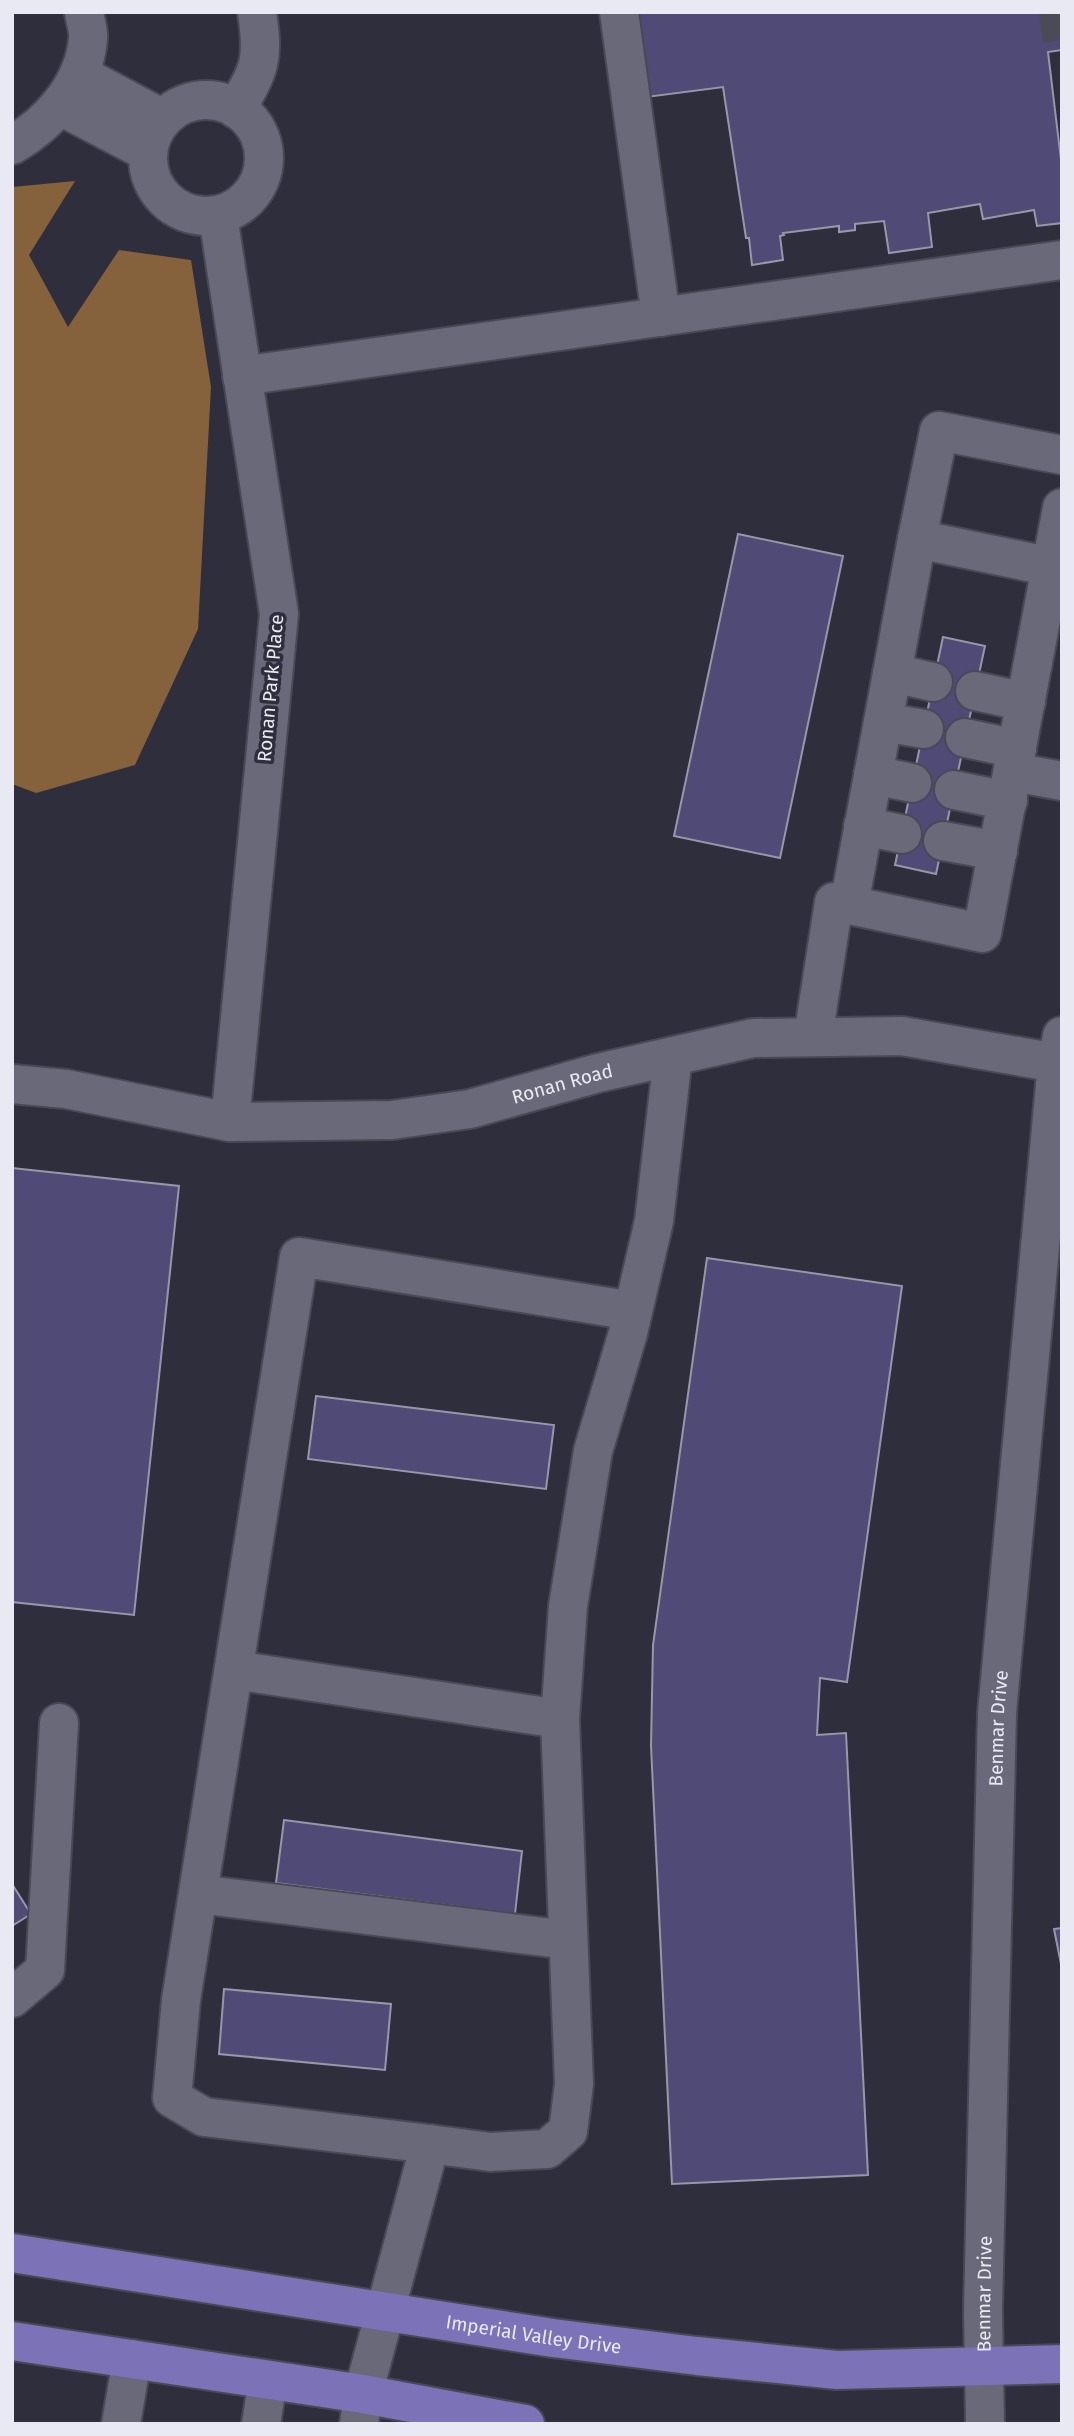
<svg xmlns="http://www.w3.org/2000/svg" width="1074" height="2436" font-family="'Fira Sans',sans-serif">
	<rect width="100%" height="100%" fill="#2f2e3c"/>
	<path fill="#85613c" d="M75,181L29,255L68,327L119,250L191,260L211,387L198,629L135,765L36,793L12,784V187Z"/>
	<path fill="#4f4b76" stroke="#9897a9" stroke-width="2" d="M627,12H1062V50L1048,52L1062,168V223L1037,226L1034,210L983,219L980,204L928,213L932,247L889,253L884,221L855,224V230L839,232V226L783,233L784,235L780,236L783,260L752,265L749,238H746L723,87L639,98Z
		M738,534L843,556L780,858L674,836Z
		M943,637L985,646L936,874L895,865Z
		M12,1168L179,1186L134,1615L12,1602Z
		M707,1258L902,1286L847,1682L820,1678L817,1735L846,1733L868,2175L672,2184L651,1746L653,1645Z
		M316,1396L554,1425L546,1489L308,1459Z
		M284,1820L522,1851L515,1914L276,1883Z
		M12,1884L31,1914L12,1926Z
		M1062,1928V1969L1054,1929Z
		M224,1989L391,2004L385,2070L219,2054Z"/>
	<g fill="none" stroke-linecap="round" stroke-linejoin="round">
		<path stroke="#4b4a57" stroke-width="38" stroke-dasharray="38 19" stroke-linecap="butt" d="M1058,12L1062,40"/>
		<g stroke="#494955" stroke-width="42">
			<g id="minor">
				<path d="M619,12L661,317"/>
				<path d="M79,74L163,119"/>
				<circle cx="206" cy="158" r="58"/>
				<path d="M60,106L148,152"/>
				<path d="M236,109C260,69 264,60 257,12"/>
				<path d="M12,145C50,123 84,85 88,39C89,31 85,20 84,12"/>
				<path d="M218,216L279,614L230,1122"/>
				<path d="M242,376L1062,260"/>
				<path d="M917,539L939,431L1062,455"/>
				<path d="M892,673L933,682"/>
				<path d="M975,691L1026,702"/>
				<path d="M883,722L924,729"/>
				<path d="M965,738L1017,749"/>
				<path d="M1013,772L1062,781"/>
				<path d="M873,775L912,783"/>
				<path d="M954,790L1008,801"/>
				<path d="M863,826L902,834"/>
				<path d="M943,841L998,851"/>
				<path d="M849,905L982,933L1062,508"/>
				<path d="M813,1037L834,902L849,905L917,539L1062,569"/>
				<path id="s1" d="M12,1084L66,1089L230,1122L392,1120L470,1109L598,1073L753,1038L902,1036L1057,1063"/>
				<path d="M234,1670L560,1719"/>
				<path d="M198,1894L568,1940"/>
				<path d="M12,1998L45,1970L59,1723"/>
				<path d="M430,2144L204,2117L172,2098L181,2000L299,1257L633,1311"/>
				<path d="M121,2424L132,2359"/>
				<path d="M261,2424L268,2380"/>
				<path d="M359,2424L363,2394L430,2144L490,2152L547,2149L568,2131L574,2084L560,1719L568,1606L593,1451L628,1333L654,1221L673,1056"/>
				<path id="s2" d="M985,2424L983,2310L997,1713L1057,1063L1062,1036"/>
			</g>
		</g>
		<g stroke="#494955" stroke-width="42">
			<g id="major">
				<path id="s3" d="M12,2253L553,2338L697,2356L837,2370L1062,2364"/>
				<path d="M12,2341L363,2394L525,2424"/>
			</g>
		</g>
		<use href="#minor" stroke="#6a697a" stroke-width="38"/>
		<use href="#major" stroke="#7b72b7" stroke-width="38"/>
	</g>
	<g text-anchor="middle" stroke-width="7" stroke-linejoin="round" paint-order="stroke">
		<g font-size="19" fill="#e9e9f3" stroke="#2f2e3c">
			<text transform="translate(270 688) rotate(-85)" y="7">Ronan Park Place</text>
			<text dy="7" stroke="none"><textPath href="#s1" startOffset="558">Ronan Road</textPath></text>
			<text dy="7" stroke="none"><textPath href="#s2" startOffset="696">Benmar Drive</textPath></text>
			<text dy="7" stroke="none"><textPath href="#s2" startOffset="130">Benmar Drive</textPath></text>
			<text dy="7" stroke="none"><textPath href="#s3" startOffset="528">Imperial Valley Drive</textPath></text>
		</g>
	</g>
	<rect width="1074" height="2436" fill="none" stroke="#e9e9f3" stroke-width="28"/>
</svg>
